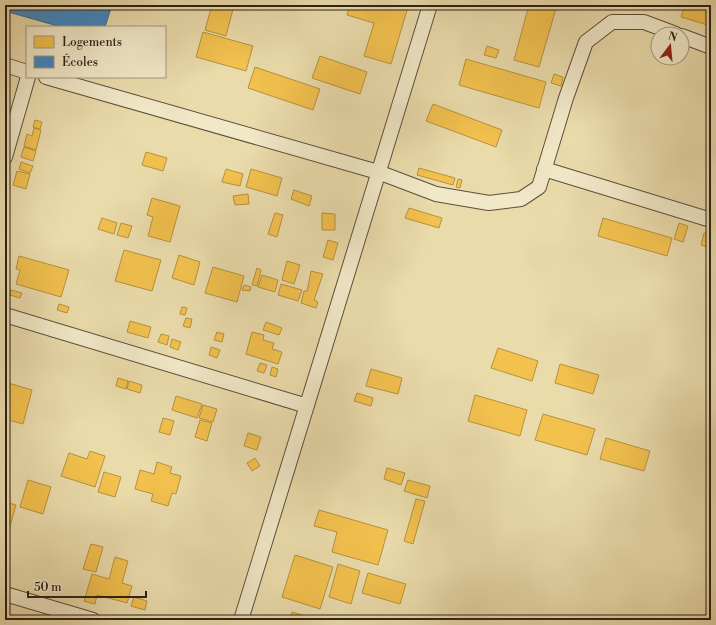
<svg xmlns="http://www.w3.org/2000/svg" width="716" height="625" font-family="'Libre Bodoni',serif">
	<rect width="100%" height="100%" fill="#eadbab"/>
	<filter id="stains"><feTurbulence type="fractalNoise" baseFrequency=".005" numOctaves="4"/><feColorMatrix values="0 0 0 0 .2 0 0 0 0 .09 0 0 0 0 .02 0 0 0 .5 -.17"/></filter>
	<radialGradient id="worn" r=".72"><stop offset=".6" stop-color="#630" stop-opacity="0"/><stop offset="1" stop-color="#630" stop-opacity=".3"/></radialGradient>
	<path fill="#f2c14e" stroke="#b7913e" d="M212,5H220L233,9L226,36L205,30Z
		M350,5H402L408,7L391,64L364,56L374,23L347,15Z
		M529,5H557L539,67L514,60Z
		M685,5H711V26L681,17Z
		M203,32L253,46L246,71L196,57Z
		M487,46L499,50L496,58L484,55Z
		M320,56L367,72L360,94L312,78Z
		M466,59L546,82L539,108L459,85Z
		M255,67L320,89L313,110L248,88Z
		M554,74L563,77L561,86L551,83Z
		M433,104L502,130L496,147L426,121Z
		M35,120L42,122L40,129L33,127Z
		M34,128L41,130L36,150L24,146L27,134L32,136Z
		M24,147L36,151L33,161L21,157Z
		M146,152L167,158L163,171L142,165Z
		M21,162L33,166L30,173L19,169Z
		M419,168L455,178L453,185L417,175Z
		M226,169L243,174L240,186L222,182Z
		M251,169L282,178L277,196L246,187Z
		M17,171L30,174L26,189L13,185Z
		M458,179L462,180L460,188L456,187Z
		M294,190L312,196L309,206L291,199Z
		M248,194L249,204L235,205L233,196Z
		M152,198L180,206L170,242L148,236L153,217L147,215Z
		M409,208L442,218L439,228L405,218Z
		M275,213L283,215L277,237L268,234Z
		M322,213L335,214V230H322Z
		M102,218L117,223L114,234L98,229Z
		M603,218L672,238L667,256L598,236Z
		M121,223L132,226L128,238L117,235Z
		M679,223L688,226L683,242L674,239Z
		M704,233L711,235V248L701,245Z
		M328,240L338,243L333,260L323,257Z
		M124,250L161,260L152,291L115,281Z
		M179,255L200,262L194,285L172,278Z
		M19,256L69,270L61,297L16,284L20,270L16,269Z
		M287,261L300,265L294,284L282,280Z
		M213,267L244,276L237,302L205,293Z
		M257,268L261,270L257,286L252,285Z
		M311,271L323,274L314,300L318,302L316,308L301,303L304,291H307Z
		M5,273L9,282L5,283Z
		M262,275L278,280L275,292L258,287Z
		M281,284L302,290L298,301L278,295Z
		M244,285L251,287L250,291L242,290Z
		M11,290L22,293L20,298L10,295Z
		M59,304L69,307L67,313L57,310Z
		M182,307L187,308L185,315L180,314Z
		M186,318L192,319L190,328L183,326Z
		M130,321L151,327L148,338L127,332Z
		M266,322L282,328L279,335L263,330Z
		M217,332L224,334L222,342L214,340Z
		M252,332L264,335L263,340L274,343L272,349L282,352L278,364L246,354Z
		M161,334L169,336L167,345L158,342Z
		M172,339L181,342L178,350L170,347Z
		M211,347L220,350L217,358L209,355Z
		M498,348L538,361L532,381L491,368Z
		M260,363L267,365L264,373L257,371Z
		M560,364L599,375L593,394L555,383Z
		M272,367L278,369L276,377L270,375Z
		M371,369L402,378L398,394L366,386Z
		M118,378L128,381L126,389L116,386Z
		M129,381L142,385L140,393L127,389Z
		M5,382L32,390L23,424L5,419Z
		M357,393L373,398L371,406L354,401Z
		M475,395L527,410L520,436L468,421Z
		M176,396L202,404L197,418L172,410Z
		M203,405L217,409L213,422L199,418Z
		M543,414L595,429L587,455L535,440Z
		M163,418L174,421L170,435L159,432Z
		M200,420L212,423L207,441L195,437Z
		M248,433L261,437L257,450L244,446Z
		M606,438L650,451L644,471L600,459Z
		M90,451L105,456L95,487L61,476L69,453L87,459Z
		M255,458L260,466L252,471L247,463Z
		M157,462L172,467L170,473L181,476L176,494L172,493L168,506L151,501L153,494L135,489L140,470L154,474Z
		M387,468L405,473L401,485L384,479Z
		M104,472L121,477L115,497L98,492Z
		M28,480L51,487L43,514L20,507Z
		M408,480L430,486L427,498L404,491Z
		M416,499L425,501L413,544L404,541Z
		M5,502L16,505L8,533L5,532Z
		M319,510L388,530L378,565L332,552L337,532L314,526Z
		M91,544L103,547L96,572L83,569Z
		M295,555L333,567L320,609L282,597Z
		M115,557L128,561L122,583L132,586L127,603L97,595L95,604L84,601L92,574L109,579Z
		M338,564L360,571L351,604L329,597Z
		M368,573L406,584L400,604L362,593Z
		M134,597L147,601L145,610L131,606Z
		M292,612L316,619V620H290Z"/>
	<path fill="#3f88c5" stroke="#3a6991" d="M5,5H102L111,8L105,27H61L5,11Z"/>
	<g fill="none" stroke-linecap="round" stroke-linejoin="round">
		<g stroke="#5c4f3c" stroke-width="16">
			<path id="street" d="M682,36L711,47
				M5,65L27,72
				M46,77L378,172L436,194L489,203L521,199L539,187L566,98L586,42L612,22H644L676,34
				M5,157L28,77
				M544,169L711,220
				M5,315L307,406
				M5,594L93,620
				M241,620L430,5"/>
		</g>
		<use href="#street" stroke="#f1e8c8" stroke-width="14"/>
	</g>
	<rect width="716" height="625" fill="none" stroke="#eadbab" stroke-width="20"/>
	<rect x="6" y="6" width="704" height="613" fill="none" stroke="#2d2017" stroke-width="2"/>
	<rect x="10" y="10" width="696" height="605" fill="none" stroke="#2d2017"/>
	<rect x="26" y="26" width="140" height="52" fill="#f1e8c8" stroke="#a39881"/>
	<rect x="34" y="36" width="20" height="12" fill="#f2c14e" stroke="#a39881"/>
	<text x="62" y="46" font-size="12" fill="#2d2017">Logements</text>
	<rect x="34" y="56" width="20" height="12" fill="#3f88c5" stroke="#a39881"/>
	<text x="62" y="66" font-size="12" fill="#2d2017">Écoles</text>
	<g transform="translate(670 46) rotate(16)"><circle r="19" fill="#f1e8c8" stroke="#a39881"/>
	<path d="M0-3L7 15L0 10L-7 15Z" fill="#8f2418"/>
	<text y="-6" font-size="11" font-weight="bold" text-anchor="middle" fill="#2d2017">N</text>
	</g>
	<path d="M28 591v6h118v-6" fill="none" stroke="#2d2017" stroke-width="2"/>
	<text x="34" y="591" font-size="12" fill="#2d2017" stroke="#f1e8c8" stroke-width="3" paint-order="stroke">50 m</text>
	<rect width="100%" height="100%" filter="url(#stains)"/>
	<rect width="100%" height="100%" fill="url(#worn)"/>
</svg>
